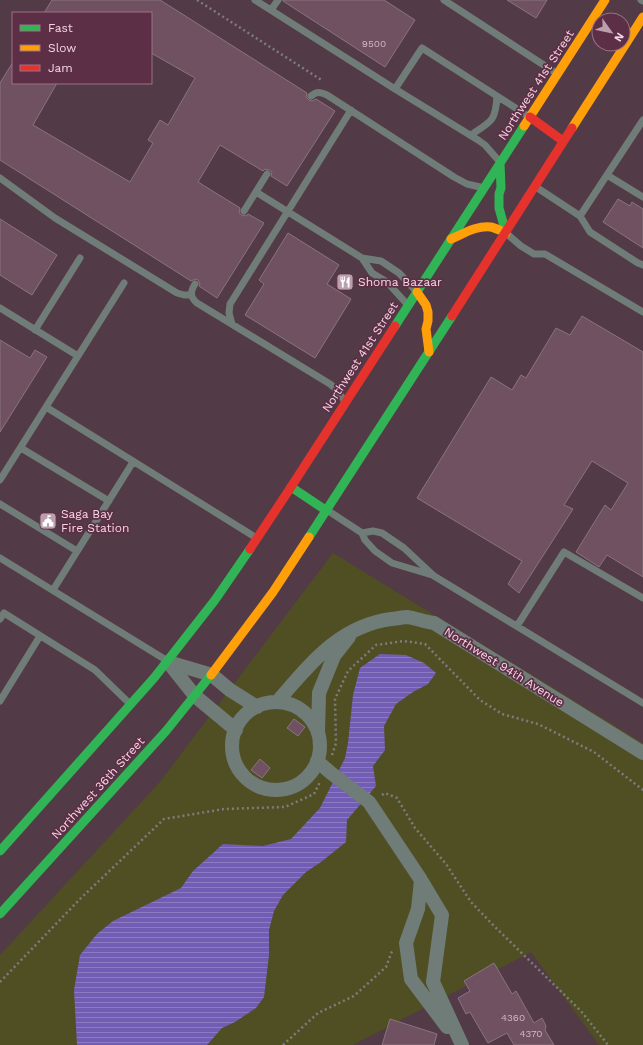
<svg xmlns="http://www.w3.org/2000/svg" width="643" height="1045" font-family="'Work Sans',sans-serif">
	<defs>
		<pattern id="water-rules" width="6" height="5" patternUnits="userSpaceOnUse"><rect width="6" height="5" fill="#715db3"/><path d="M0 2.5h6" fill="none" stroke="#8d7bc1"/></pattern>
	</defs>
	<rect width="100%" height="100%" fill="#523a46"/>
	<path fill="#504f24" d="M333,553L643,743V1045H599L531,952L353,1045H0V955L159,783Z"/>
	<path fill="url(#water-rules)" d="M380,654L406,655L424,663L436,673L428,684L413,692L396,704L384,726L385,750L373,766L376,786L347,820L346,842L321,862L306,872L283,895L274,911L269,930V955L264,997L256,1008L235,1022L222,1028L207,1045H77L74,990L80,955L97,934L113,921L181,888L193,871L223,844L263,846L291,839L320,808L345,758L348,743L353,695L360,668Z"/>
	<path fill="#6f5161" stroke="#8a747f" d="M52,0H160L307,93L306,97L309,100L312,101L316,99L335,111L287,186L271,176L272,172L269,170L265,169L263,171L220,145L198,182L240,208L239,213L242,215L246,216L248,214L264,223L217,298L199,286L200,284L198,280L195,279L191,281L0,160V83L13,62V83H57L33,125L130,182L153,143L148,140L160,120L168,125L195,78L151,53V13H44Z
		M283,0H384L415,20L385,67L283,1Z
		M507,0H547L536,18Z
		M618,199L630,206L632,202L643,209V248L603,222Z
		M0,219L57,255L32,295L0,275Z
		M288,233L339,265L327,284L351,299L315,358L245,315L264,284L259,280Z
		M582,316L643,352V577L607,555L599,567L576,552L605,505L611,510L628,483L592,461L564,505L573,509L519,593L508,584L522,561L417,498L491,377L512,390L521,375L526,378L556,328L570,335Z
		M0,340L30,358L35,350L47,357L0,432Z
		M294,719L305,727L298,736L287,728Z
		M260,759L270,768L262,778L251,770Z
		M494,963L512,994L516,991L534,1023L542,1018L546,1026L545,1030L554,1045H514L507,1033L488,1043L470,1012L466,1014L458,998L470,991L464,981Z
		M390,1019L437,1034L434,1045H382Z"/>
	<g fill="none" stroke-linecap="round" stroke-linejoin="round">
		<path stroke="#7c7d7e" stroke-width="2.5" stroke-dasharray="2 3" stroke-linecap="butt" d="M197,0L323,81
			M332,755L336,743L335,699L348,671L376,645L404,641L425,644L480,700L502,714L538,724L594,752L643,790
			M382,795L385,793L397,798L415,828L446,864L471,902L494,926L581,1011L608,1045
			M0,982L81,898L164,819L224,809L285,807L314,794L320,782
			M283,1045L318,1013L354,996L386,967L392,951"/>
		<path stroke="#707c78" stroke-width="7" d="M255,0L395,89L422,48L528,116
			M444,0L556,73
			M641,0L643,1
			M271,10L278,0
			M395,89L478,140L485,145L499,161
			M311,96C317,91 320,92 327,95L454,177L467,184L480,187
			M471,135C490,121 495,124 497,97
			M607,175L643,197
			M0,178L55,218L177,293L184,295H191
			M536,187L580,216L643,120
			M256,192L362,258L381,261L399,273L415,290
			M244,211L267,174
			M580,216L590,232L638,263L643,265
			M507,234L521,246L534,254H545L643,312
			M362,258L372,273L387,282L406,303
			M195,284C190,292 190,297 197,303L330,384L336,389L344,400
			M0,308L78,356
			M232,324L229,313L230,304L351,110
			M35,330L80,258
			M46,407L255,537
			M21,448L109,501
			M0,480L124,283
			M0,504L77,551
			M330,512L362,533L365,540L375,551L392,563L432,575
			M362,533L373,531L382,533L404,548L434,576L643,703
			M0,558L166,660
			M53,590L133,462
			M0,619L4,613L95,670L129,703
			M517,626L564,552L643,598
			M0,701L40,636"/>
		<path stroke="#707c78" stroke-width="14" d="M168,662L212,675L230,690L257,707
			M168,662L195,696L236,730
			M277,702C310,664 339,626 391,619C396,619 402,617 407,617C415,618 425,622 434,623L643,753
			M232 746a44 44 0 1 1 88 0a44 44 0 1 1-88 0Z
			M318,732L319,693L334,656L349,637
			M317,761L331,773L369,802L421,880L442,915L433,982L462,1045
			M421,880L418,909L406,943L411,979L447,1027"/>
		<path stroke="#30b455" stroke-width="9" d="M500,163L501,188L499,194V208L506,233
			M395,326L524,126
			M291,487L327,511
			M309,537L452,316
			M0,851L154,678L215,600L250,549
			M0,914L166,731L211,675"/>
		<path stroke="#ff9f0a" stroke-width="9" d="M524,126L605,0
			M572,128L643,17
			M451,239C463,234 477,225 491,227C496,228 501,231 506,233
			M417,292L426,305L428,312V321L426,329L429,352
			M211,675L273,592L309,537"/>
		<path stroke="#e5322d" stroke-width="9" d="M530,117L563,141
			M452,316L572,128
			M250,549L291,487L395,326"/>
	</g>
	<defs>
		<g id="restaurant-square" transform="scale(0.9)"><rect x="-9" y="-9" width="18" height="18" rx="4" fill="#bb9fac" stroke="#5d2f46"/><path d="M-5-6h1v4h1v-4h1v4h1v-4h1v5L-1.5 .5V6h-2V.5L-5-1ZM5-6V6H3V1.5H1.5Q1.5-4 5-6Z" fill="#fff"/></g>
		<g id="civic-square" transform="scale(0.9)"><rect x="-9" y="-9" width="18" height="18" rx="4" fill="#bb9fac" stroke="#5d2f46"/><path d="M-.6-6.5H3V-4.5H.6V-3L4-1V1h2V6H-6V1h2V-1L-.6-3ZM-1.2 2.5V6h2.4V2.5Z" fill="#fff"/></g>
	</defs>
	<g fill-rule="evenodd">
		<use href="#restaurant-square" x="345" y="282"/>
		<use href="#civic-square" x="48" y="521"/>
	</g>
	<g text-anchor="middle" stroke-width="3.5" stroke-linejoin="round" paint-order="stroke">
		<g font-size="10" fill="#d3b5c2">
			<text x="374" y="47">9500</text>
			<text x="513" y="1021">4360</text>
			<text x="531" y="1037">4370</text>
		</g>
		<g font-size="12" fill="#f4d6e3" stroke="#5d2f46">
			<text transform="translate(536 85) rotate(-57)" y="4">Northwest 41st Street</text>
			<text transform="translate(360 357) rotate(-57)" y="4">Northwest 41st Street</text>
			<text transform="translate(504 667) rotate(32)" y="4">Northwest 94th Avenue</text>
			<text transform="translate(98 788) rotate(-48)" y="4">Northwest 36th Street</text>
		</g>
		<g font-size="12" fill="#f4d6e3" stroke="#5d2f46" text-anchor="start">
			<text x="358" y="286">Shoma Bazaar</text>
			<text x="61" y="518">Saga Bay<tspan x="61" dy="14">Fire Station</tspan></text>
		</g>
	</g>
	<rect x="12" y="12" width="140" height="72" fill="#5d2f46" stroke="#997285"/>
	<rect x="20" y="25" width="20" height="6" fill="#30b455" stroke="#997285"/>
	<text x="48" y="32" font-size="12" fill="#f4d6e3">Fast</text>
	<rect x="20" y="45" width="20" height="6" fill="#ff9f0a" stroke="#997285"/>
	<text x="48" y="52" font-size="12" fill="#f4d6e3">Slow</text>
	<rect x="20" y="65" width="20" height="6" fill="#e5322d" stroke="#997285"/>
	<text x="48" y="72" font-size="12" fill="#f4d6e3">Jam</text>
	<g transform="translate(611 32) rotate(123)"><circle r="19" fill="#5d2f46" stroke="#997285"/>
	<path d="M0-3L7 15L0 10L-7 15Z" fill="#bb9fac"/>
	<text y="-6" font-size="11" font-weight="bold" text-anchor="middle" fill="#f4d6e3">N</text>
	</g>
</svg>
